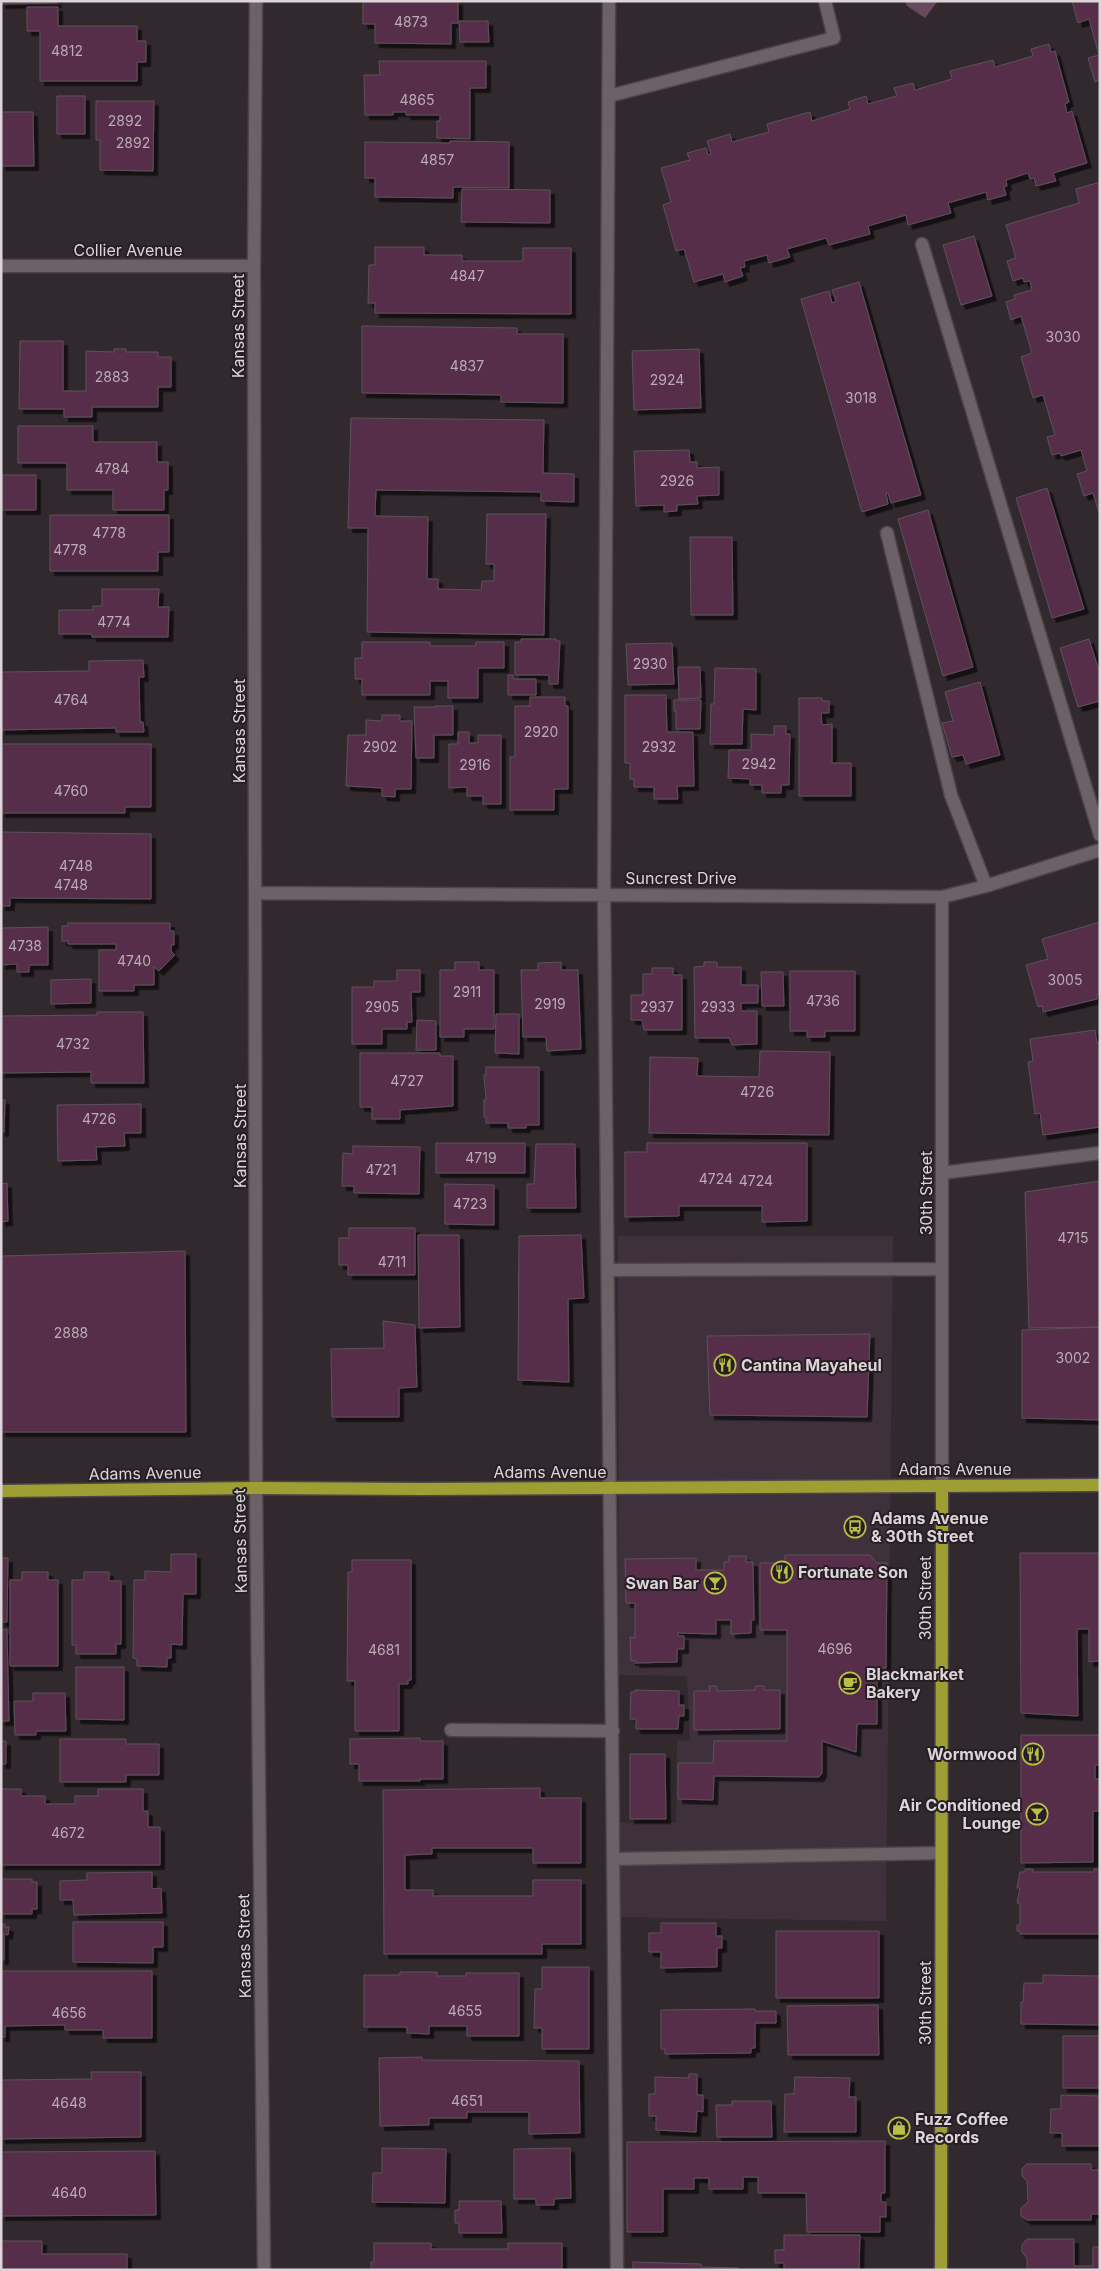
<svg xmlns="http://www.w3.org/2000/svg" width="1101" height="2271" font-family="Inter,sans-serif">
	<defs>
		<filter id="shadow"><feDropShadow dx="4.5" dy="4.5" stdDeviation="0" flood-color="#0009"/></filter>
	</defs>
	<rect width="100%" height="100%" fill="#32292f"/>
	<path fill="#3f313b" d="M618,1236H893L886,1921L621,1917L620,1823H676L677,1741L690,1740L687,1676L619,1675Z"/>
	<path fill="#66495d" d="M905,1H938L925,18L907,6Z"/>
	<path fill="#562f4a" stroke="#5c5259" filter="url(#shadow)" d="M1,1H57V3L1,4Z
		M363,1H458V23H451V44L375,43V24H363Z
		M1072,1H1100V80L1095,82L1088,58L1099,55L1089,19L1078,23Z
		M27,7H58V26H137V41H146V62H137V81H40V31H27Z
		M459,21H488L489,42H460Z
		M1049,44L1051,52L1055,51L1069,102L1065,104L1067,113L1072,111L1087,163L1053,173L1056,181L1036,186L1034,178L1030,179L1028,173L1006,180L1007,186L1004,187L1006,195L988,200L986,192L948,203L951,213L908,225L906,215L868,226L870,234L829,245L826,238L787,249L790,257L769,263L767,255L744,261L745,267L740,268L743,276L725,282L723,274L694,282L684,249L676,251L663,205L671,202L661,168L690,160L687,153L706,148L708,155L711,154L707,141L730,134L732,142L769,132L767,124L810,112L812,121L850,109L848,102L866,96L868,104L897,96L894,88L913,83L915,90L952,79L950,71L993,60L995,67L1033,56L1031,49Z
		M379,61H486V88H470V139L437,138V121H440V115H406V112H393V115H365L364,75H380Z
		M57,96H85V134H57Z
		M96,101H154L153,171L100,170V140H96Z
		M1,112H33L34,166H1Z
		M450,141L509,142V188L453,187V198L375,197V178H365V142L450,143Z
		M1100,182V516L1093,493L1084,496L1077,474L1087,471L1081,450L1061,456L1060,453L1052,455L1047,437L1055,435L1043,395L1033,398L1021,357L1032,353L1021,316L1011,320L1006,302L1015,299L1014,295L1032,290L1030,281L1024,282L1023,278L1013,281L1007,261L1016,258L1006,225L1079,203L1076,189Z
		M462,189L550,190V223L461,222Z
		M974,236L992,296L961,305L943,245Z
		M375,247H424V255H462V261H523V248H571V314L375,313V303H368L369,265H375Z
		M859,282L921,495L891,503L888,493H886L888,504L862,512L801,299L829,291L832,303L836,301L832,290Z
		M362,326L517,328V334H563V403L501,402V395L362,393Z
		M20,341H63V391H86V351L114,352V349H126V352H158V357H171V387H158V407H92V417H64V409H19Z
		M699,349L701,408L634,410L632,351Z
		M351,418L544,420L543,473L574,474V502L541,501V492L376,490L375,516L428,517L427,579H438V589L481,590L482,581H494V564H486L487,514H546L544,635L367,632L368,528H348Z
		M18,426H93V442H157V462H168V490H164V510H113V490H67V463H18Z
		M689,450L690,462H697V468L719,467V495L697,496L698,504L677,505V511L664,512V505L636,506L634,451Z
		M2,475H36V510H2Z
		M1047,488L1084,609L1052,618L1016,498Z
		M928,510L973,667L943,676L898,519Z
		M50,515H169V552H158V571H50Z
		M690,537H732L733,615H691Z
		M102,589H159L158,607H169L168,637H92V634H59V610H93V606H102Z
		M521,639H556V641H560L558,684H549V675H515V642H521Z
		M1089,639L1100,674V701L1078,707L1060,648Z
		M362,642H430V646H475L476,642H504V668H478V698H448V681H430V695H362V679H355V658H362Z
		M672,643L674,684L628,685L626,644Z
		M143,660L144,677H139L140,722H143L144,732H116V728L1,730V672L89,671V661Z
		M678,667H700L701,698L679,699Z
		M715,668L756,669V710L743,709L742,744H710L711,704H714Z
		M508,675H513V679H536V695H508Z
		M980,682L1000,755L966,764L963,755L952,757L942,723L953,721L945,692Z
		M625,695H666L667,732H693L694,786H677L678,799H654V787H634V779H630V763H625Z
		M530,697H565V706H568V789H554V810H510V757H515V706H530Z
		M799,698H822V701H829V713H821L822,725L832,724V763H851V796H799Z
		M674,700H701L700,729H676V711H674Z
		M435,706H453V735H434V758H416L414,707H435Z
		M382,715H400V721H412L411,789H395V797L382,796V788L346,786L348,735H366V720L382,721Z
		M774,726H786V734H790L789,785H781V793H762V785H750V779L728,778L729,750H751V734L774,735Z
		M458,732H469V743H478V735H501V804H483V796H467V787L449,788V744H458Z
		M1,744H151V807H125V813H1Z
		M1,832L151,834V899L10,898V906H1Z
		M1100,922V994L1097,995V999L1043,1012L1042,1006L1038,1007L1026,965L1048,959L1042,939Z
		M68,923H170V931H174V945H171V951L175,955L159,971L154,967V985H134V991H99V950H116V944H68V941H62V926H68Z
		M48,927V965H29V972H17V964L1,965V928Z
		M455,962H479V970H494V1029H464V1037H440V970H455Z
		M561,962V970H578L581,1049L547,1051L546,1037H523L521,970H538V963Z
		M704,962H717V967H741V985H758V1003H741V1011H757V1044L732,1045L729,1038H695L694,967L704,966Z
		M652,968H673V975H682V1030H644L642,1020H631V995H643V974H652Z
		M397,970H420V992H411L412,1022H407V1029H382V1044H352V987H374V981H397Z
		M790,971H855V1031H825V1037H807V1031H790Z
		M761,972H783L784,1006H762Z
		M91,979V1003L51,1004V980Z
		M97,1012H143L144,1083H91V1072L1,1073V1016L97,1015Z
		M496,1014H519V1054L495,1053Z
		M417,1020L436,1021V1050H416Z
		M1095,1030L1097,1043H1100V1127L1043,1135L1040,1113L1035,1114L1028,1062L1033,1061L1030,1039Z
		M760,1051L830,1052L829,1135L649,1133L650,1057L698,1058L697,1076L759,1077Z
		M360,1053H440V1056H453V1106L400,1110V1119H372V1107H360Z
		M486,1067H539V1125H526V1128H508V1123H486V1117H484V1100H486L484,1075H486Z
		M1,1100H5L4,1132H1Z
		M141,1104V1133H124L125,1146L96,1147L97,1160L58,1161L57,1105Z
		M436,1143H525V1173H436Z
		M647,1143H807V1221L762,1222V1206H679V1216L625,1217V1152H647Z
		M536,1144H575L576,1208H527V1184H534Z
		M353,1146L420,1147L419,1194L354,1193V1186H342L343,1153L353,1154Z
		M1100,1181V1327L1029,1328L1025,1192Z
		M7,1183L8,1221L1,1222V1184Z
		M445,1184L494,1185V1225L445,1224Z
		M349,1228H415V1275H348V1265H339V1238H349Z
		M418,1235H459L460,1327L419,1328Z
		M581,1235L584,1298L568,1299L569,1382L518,1380L519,1236Z
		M185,1251L186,1432H1V1256Z
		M383,1321L415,1325L417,1387L399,1388V1417H332L331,1349L384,1348Z
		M1100,1327V1420L1022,1418V1330Z
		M870,1334L867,1417L710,1415L707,1336Z
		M1020,1553H1100V1661L1089,1662V1629H1077L1078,1716L1021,1713Z
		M171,1554H196V1594H183L182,1645L171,1644V1658H167V1667L137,1666V1659L133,1658L134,1580H145V1571L171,1572Z
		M785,1555H870L877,1563H887L886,1668H877V1724H857L856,1752L822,1741V1773L819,1777L714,1776L713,1800L678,1799V1763H713L714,1741H787V1630H760V1563H785Z
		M729,1556H746V1562H753L754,1620H751V1633L731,1634V1620H716V1634L678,1633V1636H684V1649H677V1662L635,1663V1660L631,1661L630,1637L635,1638V1603H626L625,1559L696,1558V1570H724V1562H729Z
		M1,1558H8L7,1622H1Z
		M352,1560H411V1680H408V1684H399V1731H355V1681H347L348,1572H352Z
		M22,1572H48V1580H58V1666H10V1580H22Z
		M84,1572H109V1581H121V1644H116V1654H76V1645H72V1580H84Z
		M7,1629L9,1721H1V1630Z
		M76,1667H124V1720L76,1719Z
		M709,1686H717V1691L755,1690V1686H764V1690H780V1729L694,1730V1691H710Z
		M635,1690L679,1691V1705H684V1716H679L678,1729H636V1719H630L631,1692H635Z
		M33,1693H65L66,1731H36V1735H15L14,1701H33Z
		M1021,1735H1100V1765H1095V1779H1100V1811H1093V1862L1021,1863Z
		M420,1738V1741H443V1779H420V1781H359V1764H350V1739Z
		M60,1739H126V1744H159V1775H126V1782H60Z
		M1,1741H6V1764H1Z
		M630,1754H665L666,1819H630Z
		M540,1788V1798H581V1863H533V1848H432V1854L405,1855V1890H433V1896H533V1880H581V1944H542V1954H384L383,1790Z
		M1,1789H21V1796H45V1804H75V1796H98V1789H143V1811H148V1827H160V1865H1Z
		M1025,1869H1033V1872H1094V1869H1100V1934H1020V1931H1017V1925H1020V1903H1017L1020,1888H1017L1020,1872H1025Z
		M152,1872V1889L161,1888L162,1913L74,1915L73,1900H60V1881L87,1880V1873Z
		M1,1879H32V1882H37V1909H32V1914H1Z
		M73,1922H163V1947H153V1963L73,1962Z
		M661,1923H716V1936H722V1948H717V1967L661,1968V1952H649V1933H661Z
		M1,1924H5V1927H9L8,1935L4,1934V1960H1Z
		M776,1931H879V1998H776Z
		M542,1967H589V2049H542V2028H534L535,1989H542Z
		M1,1971H152V2038H103V2030H65V2025L5,2026V2037H1Z
		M400,1972H437V1976H466V1973H519V2036H467V2026H429V2034L407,2033V2027H364V1975H400Z
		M1043,1975L1100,1976V2025L1021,2024V2002H1023L1024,1983H1043Z
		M878,2005L879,2055H788L787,2006Z
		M755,2009V2011H776V2023H755V2048H751V2053L665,2054V2049H661V2010Z
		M1063,2036H1100V2088H1063Z
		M422,2057V2060L579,2061L580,2133L529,2134V2112H467V2118H429V2125L380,2126L379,2058Z
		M91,2072H141V2137L1,2139V2080L92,2079Z
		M689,2074H697V2095H703V2112L697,2111L696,2132L656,2130V2116H649V2094H655V2077L689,2078Z
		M795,2077L850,2078L849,2097H856V2132H784L785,2094H794Z
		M1061,2095L1100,2096V2146H1062V2133H1050L1051,2109H1061Z
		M732,2101H771L772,2137H717L716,2105H732Z
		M885,2141V2193H881V2202H886V2217H880V2232H807L806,2193H758V2177H743V2189H709V2178H694V2189H663V2232H627V2142Z
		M382,2148L446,2149L445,2203L372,2202L373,2173H382Z
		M570,2148L571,2198L554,2199V2205H536V2199H514V2149Z
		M155,2151L156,2215L1,2216V2152Z
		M1027,2164H1091V2170H1100V2214H1091V2220H1027L1021,2216V2208L1028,2202L1027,2181L1022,2176V2169Z
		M459,2201H501L502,2233H459V2223H455V2210H459Z
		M784,2235H860L859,2270H784V2263H775V2250H784Z
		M1027,2239H1074V2266H1093V2247H1100V2270H1027V2258L1022,2252V2245Z
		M1,2241H42V2254H127V2270H1Z
		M374,2243H431V2249H508V2243H562V2270H371V2262H374Z
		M633,2262L701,2264V2267L738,2268V2270H633Z"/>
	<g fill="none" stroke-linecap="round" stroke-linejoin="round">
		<g stroke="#4c4549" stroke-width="15">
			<path id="minor" d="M256,1L254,266L256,1488L264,2270
				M609,1L604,894L617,2270
				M609,96L834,38L825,1
				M922,244L1100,835
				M1,266H254
				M887,533L951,795L986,886
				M256,893L942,897L986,886L1100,850
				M942,1173L1100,1153
				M609,1270L942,1269
				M942,1486V897
				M451,1730L613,1731
				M614,1859L941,1853"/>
		</g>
		<g stroke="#4c4549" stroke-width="15">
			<path id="major" d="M1,1491L256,1488L422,1489L1100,1485
				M941,2270L942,1486"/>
		</g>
		<use href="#minor" stroke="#6b6167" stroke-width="12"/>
		<use href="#major" stroke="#9e9e33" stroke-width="12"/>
	</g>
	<defs>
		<g id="restaurant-ring" transform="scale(1.125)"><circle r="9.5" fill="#281f25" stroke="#bac045" stroke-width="1.5"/><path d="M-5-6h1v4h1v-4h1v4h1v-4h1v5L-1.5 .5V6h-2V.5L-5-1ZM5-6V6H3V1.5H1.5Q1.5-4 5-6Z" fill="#bac045"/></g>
		<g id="bus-ring" transform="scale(1.125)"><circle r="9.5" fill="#281f25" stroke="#bac045" stroke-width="1.5"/><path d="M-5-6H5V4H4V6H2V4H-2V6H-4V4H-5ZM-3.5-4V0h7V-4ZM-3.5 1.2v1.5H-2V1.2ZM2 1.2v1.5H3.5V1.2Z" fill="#bac045"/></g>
		<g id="bar-ring" transform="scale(1.125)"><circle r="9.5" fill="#281f25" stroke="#bac045" stroke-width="1.5"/><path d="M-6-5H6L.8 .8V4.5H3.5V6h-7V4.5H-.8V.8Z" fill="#bac045"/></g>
		<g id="cafe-ring" transform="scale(1.125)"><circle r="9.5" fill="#281f25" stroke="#bac045" stroke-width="1.5"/><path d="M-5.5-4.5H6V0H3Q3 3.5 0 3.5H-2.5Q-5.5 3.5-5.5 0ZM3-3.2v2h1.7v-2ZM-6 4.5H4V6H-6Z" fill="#bac045"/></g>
		<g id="shop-ring" transform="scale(1.125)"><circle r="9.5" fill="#281f25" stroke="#bac045" stroke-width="1.5"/><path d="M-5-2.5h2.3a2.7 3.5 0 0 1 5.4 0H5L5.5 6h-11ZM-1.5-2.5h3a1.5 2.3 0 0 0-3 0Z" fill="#bac045"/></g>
	</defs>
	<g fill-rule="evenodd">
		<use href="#restaurant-ring" x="725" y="1365"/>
		<use href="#bus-ring" x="855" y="1527"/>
		<use href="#restaurant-ring" x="782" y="1572"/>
		<use href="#bar-ring" x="715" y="1583"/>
		<use href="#cafe-ring" x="850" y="1683"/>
		<use href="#restaurant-ring" x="1033" y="1754"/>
		<use href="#bar-ring" x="1037" y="1814"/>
		<use href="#shop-ring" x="899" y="2128"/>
	</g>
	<g text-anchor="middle" stroke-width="4" stroke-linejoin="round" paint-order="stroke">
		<g font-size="14" fill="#baacb5">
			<text x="411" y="27">4873</text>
			<text x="67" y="56">4812</text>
			<text x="417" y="105">4865</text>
			<text x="125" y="126">2892</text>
			<text x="133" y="148">2892</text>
			<text x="437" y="165">4857</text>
			<text x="467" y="281">4847</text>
			<text x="1063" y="342">3030</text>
			<text x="467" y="371">4837</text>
			<text x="112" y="382">2883</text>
			<text x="667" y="385">2924</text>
			<text x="861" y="403">3018</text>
			<text x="112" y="474">4784</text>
			<text x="677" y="486">2926</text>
			<text x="109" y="538">4778</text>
			<text x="70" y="555">4778</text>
			<text x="114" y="627">4774</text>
			<text x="650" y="669">2930</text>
			<text x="71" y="705">4764</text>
			<text x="541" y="737">2920</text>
			<text x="380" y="752">2902</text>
			<text x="659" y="752">2932</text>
			<text x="759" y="769">2942</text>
			<text x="475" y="770">2916</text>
			<text x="71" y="796">4760</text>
			<text x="76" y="871">4748</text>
			<text x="71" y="890">4748</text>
			<text x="25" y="951">4738</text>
			<text x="134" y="966">4740</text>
			<text x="1065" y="985">3005</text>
			<text x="467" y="997">2911</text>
			<text x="823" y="1006">4736</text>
			<text x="550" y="1009">2919</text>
			<text x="382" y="1012">2905</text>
			<text x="657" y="1012">2937</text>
			<text x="718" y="1012">2933</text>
			<text x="73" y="1049">4732</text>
			<text x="407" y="1086">4727</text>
			<text x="757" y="1097">4726</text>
			<text x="99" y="1124">4726</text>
			<text x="481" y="1163">4719</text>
			<text x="381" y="1175">4721</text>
			<text x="716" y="1184">4724</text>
			<text x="756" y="1186">4724</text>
			<text x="470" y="1209">4723</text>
			<text x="1073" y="1243">4715</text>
			<text x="392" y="1267">4711</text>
			<text x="71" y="1338">2888</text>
			<text x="1073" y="1363">3002</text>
			<text x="835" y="1654">4696</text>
			<text x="384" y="1655">4681</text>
			<text x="68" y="1838">4672</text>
			<text x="465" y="2016">4655</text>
			<text x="69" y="2018">4656</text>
			<text x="467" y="2106">4651</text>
			<text x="69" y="2108">4648</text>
			<text x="69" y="2198">4640</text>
		</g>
		<g font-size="16" fill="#dbd5d9" stroke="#281f25">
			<text x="128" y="256">Collier Avenue</text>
			<text transform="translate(238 326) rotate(-90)" y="6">Kansas Street</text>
			<text transform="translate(239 731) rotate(-90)" y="6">Kansas Street</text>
			<text x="681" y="884">Suncrest Drive</text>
			<text transform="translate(240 1136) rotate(-90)" y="6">Kansas Street</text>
			<text transform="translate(926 1193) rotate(-90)" y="6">30th Street</text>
			<text x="955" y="1475">Adams Avenue</text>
			<text x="550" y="1478">Adams Avenue</text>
			<text transform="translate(145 1473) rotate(-1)" y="6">Adams Avenue</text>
			<text transform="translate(240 1541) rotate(-91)" y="6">Kansas Street</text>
			<text transform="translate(925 1598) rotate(-90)" y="6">30th Street</text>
			<text transform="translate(244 1946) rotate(-91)" y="6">Kansas Street</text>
			<text transform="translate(925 2003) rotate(-90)" y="6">30th Street</text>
		</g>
		<g font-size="16" font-weight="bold" fill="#dbd5d9" stroke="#281f25" text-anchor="start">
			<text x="741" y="1371">Cantina Mayaheul</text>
			<text x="871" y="1524">Adams Avenue<tspan x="871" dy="18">&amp; 30th Street</tspan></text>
			<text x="798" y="1578">Fortunate Son</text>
			<text x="699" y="1589" text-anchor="end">Swan Bar</text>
			<text x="866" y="1680">Blackmarket<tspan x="866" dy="18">Bakery</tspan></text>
			<text x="1017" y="1760" text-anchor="end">Wormwood</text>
			<text x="1021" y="1811" text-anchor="end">Air Conditioned<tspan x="1021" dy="18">Lounge</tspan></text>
			<text x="915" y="2125">Fuzz Coffee<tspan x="915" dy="18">Records</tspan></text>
		</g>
	</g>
	<rect width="1101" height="2271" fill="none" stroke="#dbd5d9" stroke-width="5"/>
</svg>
